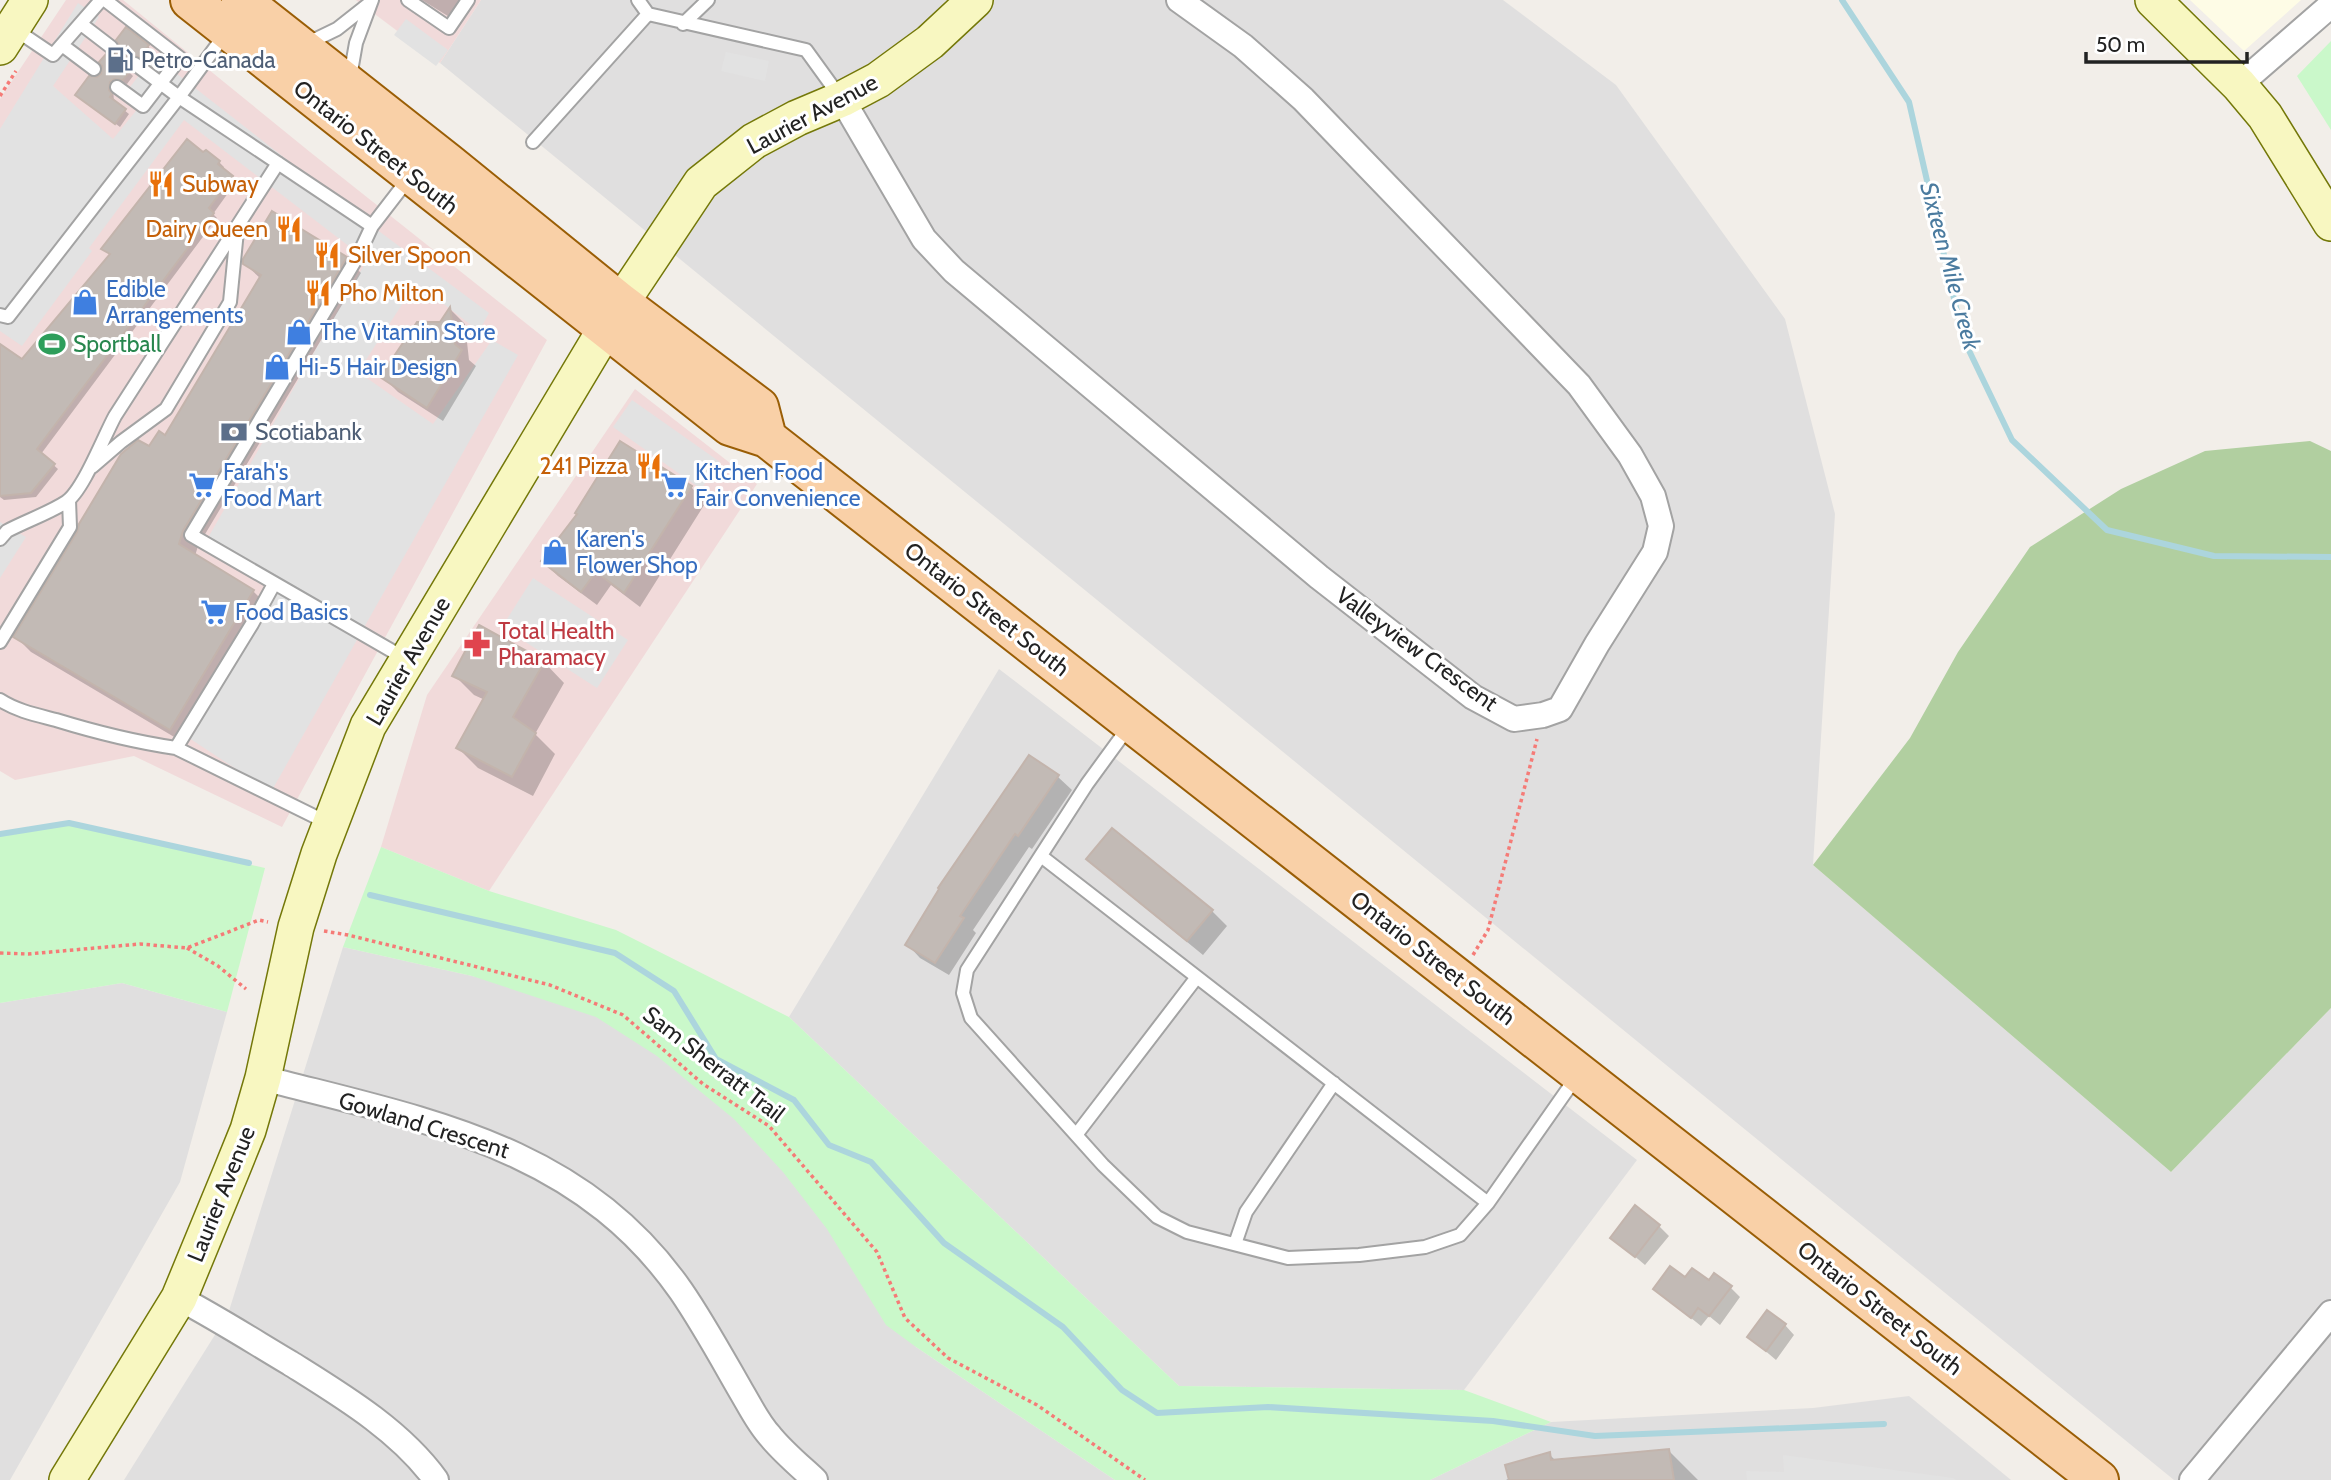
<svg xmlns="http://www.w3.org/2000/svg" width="2331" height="1480" font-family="Cabin,sans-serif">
	<rect width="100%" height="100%" fill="#f2eee9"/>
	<path fill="#e0dfdf" d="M481,0H1503L1616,85L1785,319L1835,514L1813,865L2171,1172L2331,1008V1480H2174L440,63Z
		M999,669L1637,1160L1464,1390L1179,1386L789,1017Z
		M343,947L637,1013L798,1158L916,1347L1115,1480H124L228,1314Z
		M122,983L227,1012L180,1182L10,1480H0V1003Z
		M1909,1396L2011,1480H1430L1551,1422L1813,1408Z"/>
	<path fill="#f1dada" d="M66,0H123L310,152L547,340L282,827L134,756L15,780L0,771V99Z
		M356,0H481L440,63Z
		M635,389L757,484L489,891L381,847L427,695Z"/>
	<path fill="#fefce6" d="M2190,0H2301L2244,51Z"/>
	<path fill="#b1cfa0" d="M2310,441L2331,451V1008L2171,1172L1813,865L1910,738L1958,652L2030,547L2121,489L2205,451Z"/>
	<path fill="#caf8ca" d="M2331,41V130L2297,76Z
		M69,823L265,868L227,1012L122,983L0,1003V834Z
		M381,847L489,891L616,930L789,1017L1179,1386L1464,1390L1551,1422L1430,1480H1115L916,1347L886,1325L827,1229L783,1172L734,1119L657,1056L596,1017L472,976L343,947Z"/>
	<path fill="#e2e2e2" d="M78,3L99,17L53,86L113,139L144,101L130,87L154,56L372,226L489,313L479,331L416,283L358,372L433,424L492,340L518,355L271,792L189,738L275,592L205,543L367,260L184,120L89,248L92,251L22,346L0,331V129Z
		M406,19L448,50L436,66L394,35Z
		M726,52L769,61L765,81L721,71Z
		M632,400L720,462L701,489L613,427Z
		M0,522L26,537L0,578Z
		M533,578L628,640L597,688L502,627Z
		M1783,1455L1953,1478L1956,1480H1747L1746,1471L1784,1472Z"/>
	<path fill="#0003" d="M422,0H464L451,18Z
		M148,46L152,51L145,60L137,59L131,64L130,73L133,76L127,84L119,82L113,87L114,102L129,114L120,127L82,99L114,57Z
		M206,152L219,162L224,167L223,170L236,182L213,214L217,218L41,454L58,469L36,497L4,500L0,497V347L22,362L112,255L103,249Z
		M346,258L361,273L198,546L195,556L253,591L268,606L186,744L31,652L16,637L150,449L166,437L261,279L244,263Z
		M451,310L465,324L469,360L476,366L443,421L398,392L383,377L441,324Z
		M691,487L706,502L640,607L611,585L597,605L558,576L543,561Z
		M544,662L564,683L535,734L555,754L533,796L478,768L458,748L485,700L474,695L454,675Z
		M1029,757L1058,777L1072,790L1032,849L1029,847L973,930L976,933L949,975L920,958L907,944Z
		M1089,859L1212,911L1227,926L1203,955L1104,874Z
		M1659,1226L1669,1236L1645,1265L1612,1237Z
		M1685,1280L1730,1287L1740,1297L1720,1325L1709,1316L1701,1326L1655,1289Z
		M1785,1325L1794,1335L1776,1360L1749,1337Z
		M1669,1451L1698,1480H1506L1549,1454L1556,1461Z"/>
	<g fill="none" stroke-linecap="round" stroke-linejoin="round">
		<path stroke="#acd5dd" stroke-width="6" d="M1842,0L1909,102L1963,338L2012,440L2107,530L2214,556L2331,557
			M0,834L69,823L249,863
			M370,895L615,953L674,991L716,1059L794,1100L829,1145L871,1162L944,1243L1063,1327L1122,1390L1157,1413L1268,1407L1493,1421L1595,1436L1884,1424"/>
	</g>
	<path fill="#c2bab5" stroke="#c3b4ac" stroke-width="2" d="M126,27L149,45L140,57L132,56L128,59L127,67L130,71L123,80L114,79L110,82L109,90L112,94L110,97L126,109L115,124L75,95L89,76L97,77L101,74L102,66L99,62L106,54L114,55L118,52L119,44L116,40Z
		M187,139L203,152L206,150L220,161L218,164L233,176L209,208L214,213L37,449L55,464L31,493L0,496V344L22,359L110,254L101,249Z
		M272,211L347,257L183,531L179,544L254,590L170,730L13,637L77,532L79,524L121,454L138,440L149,446L159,431L165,435L261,275L243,264V259Z
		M450,307L455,344L462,350L427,408L380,377L417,322H440Z
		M620,441L692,486L624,593L596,572L581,592L541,561L577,514L575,513Z
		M479,625L545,661L513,717L536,733L512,777L456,748L487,692L452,676Z
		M1029,755L1059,775L1018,836L1015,834L960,916L964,918L935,963L905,945L939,889L938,888Z
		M1112,828L1213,910L1187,941L1086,859Z
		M1635,1205L1660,1225L1635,1257L1610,1238Z
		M1670,1266L1685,1277L1692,1268L1709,1280L1714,1273L1732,1286L1709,1316L1698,1308L1691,1318L1653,1289Z
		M1767,1310L1786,1324L1766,1351L1747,1337Z
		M1669,1449L1674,1480H1509L1505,1465L1550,1452L1551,1460Z"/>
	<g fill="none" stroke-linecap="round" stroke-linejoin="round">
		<g stroke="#a3a3a3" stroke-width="16">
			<path id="lane" d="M105,0L180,58L143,106L117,87
				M408,0L449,28L468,0
				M638,0L648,14L806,50L840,97
				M81,24L111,47
				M683,24L708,0
				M13,28L53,55L101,0
				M306,44L337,29L370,3
				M62,45L94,69
				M135,64L179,97L226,33
				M350,77L356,43L372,0
				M533,142L648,14
				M0,315L8,317L179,97L372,226
				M92,467L121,442L166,409L230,302L237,231
				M0,539L7,531C26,521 49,513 66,502C83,491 104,436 115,416L278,163
				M274,584L252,624L176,748L328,823
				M0,642L70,527L69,500
				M406,659L191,535L358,256L372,226L409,178
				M0,700C17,711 37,715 56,720C95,732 135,742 176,748
				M1130,725L1087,784L967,970L963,993L971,1018L1103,1165L1157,1217L1187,1232L1288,1258L1359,1255L1425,1247L1460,1235L1488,1203L1577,1076
				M1041,856L1488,1203
				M1076,1135L1197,977
				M1235,1244L1246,1212L1334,1083"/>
		</g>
		<g stroke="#a3a3a3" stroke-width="28">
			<path id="street" d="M2239,85L2331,5
				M842,99L924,239L954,271L1319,577L1473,697L1514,719L1543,715L1560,709L1597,644L1655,552L1661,526L1653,496L1630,455L1579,385L1303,99L1243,46L1179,0
				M263,1078C423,1120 579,1145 681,1291C703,1323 722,1358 741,1391C750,1406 758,1423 770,1436C783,1452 800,1466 815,1480
				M179,1298C217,1318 253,1341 290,1363C341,1395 400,1430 436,1480
				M2192,1480L2331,1313"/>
		</g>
		<g stroke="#747809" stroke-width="38">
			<path id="secondary" d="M2153,0L2239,85L2265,116L2331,223
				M0,47L30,0
				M67,1480L179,1298L231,1172L248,1130L263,1078L296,927L319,854L368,726L621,303L701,183L754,141L797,118L842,99L878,80L930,42L975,0"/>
		</g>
		<g stroke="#9a5e06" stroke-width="42">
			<path id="primary" d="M190,0L730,426L767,438L2099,1480
				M241,0L448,163L621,303L759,407L767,438"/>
		</g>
		<path stroke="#f57b77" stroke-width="3.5" stroke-dasharray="3.5 3.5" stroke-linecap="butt" d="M0,96L16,71
			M324,931L348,935L550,985L623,1015L703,1084L769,1126L877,1252L905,1318L948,1358L1037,1405L1145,1480
			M187,948L218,966L246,989
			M0,953L28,954L140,944L187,948L259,920L268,922
			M1473,955L1488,930L1537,739"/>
		<use href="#lane" stroke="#fff" stroke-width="12"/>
		<use href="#street" stroke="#fff" stroke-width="24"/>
		<use href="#secondary" stroke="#f8f7c1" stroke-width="35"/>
		<use href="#primary" stroke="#f9d0a7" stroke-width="38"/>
	</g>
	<defs>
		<g id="fuel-bare" transform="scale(2.1)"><path d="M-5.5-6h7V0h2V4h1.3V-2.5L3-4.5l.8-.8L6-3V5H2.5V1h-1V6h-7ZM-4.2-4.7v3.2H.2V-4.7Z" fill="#5c6f8a" stroke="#fff" stroke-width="2.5" paint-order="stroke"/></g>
		<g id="restaurant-bare" transform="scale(2.1)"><path d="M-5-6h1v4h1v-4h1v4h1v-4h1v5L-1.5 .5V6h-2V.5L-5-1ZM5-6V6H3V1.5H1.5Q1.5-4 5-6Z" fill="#e8710a" stroke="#fff" stroke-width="2.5" paint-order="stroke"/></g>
		<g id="shop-bare" transform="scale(2.1)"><path d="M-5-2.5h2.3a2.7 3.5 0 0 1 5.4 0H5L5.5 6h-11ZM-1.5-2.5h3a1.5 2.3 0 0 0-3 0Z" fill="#3f7fe0" stroke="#fff" stroke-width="2.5" paint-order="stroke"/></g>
		<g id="stadium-bare" transform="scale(2.1)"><path d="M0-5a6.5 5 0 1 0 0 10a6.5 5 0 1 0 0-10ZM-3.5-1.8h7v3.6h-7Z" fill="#2e9e5b" stroke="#fff" stroke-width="2.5" paint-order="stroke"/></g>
		<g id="bank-bare" transform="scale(2.1)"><path d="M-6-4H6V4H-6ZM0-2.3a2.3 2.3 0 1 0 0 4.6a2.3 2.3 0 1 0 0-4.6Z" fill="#5c6f8a" stroke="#fff" stroke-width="2.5" paint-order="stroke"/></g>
		<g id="supermarket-bare" transform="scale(2.1)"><path d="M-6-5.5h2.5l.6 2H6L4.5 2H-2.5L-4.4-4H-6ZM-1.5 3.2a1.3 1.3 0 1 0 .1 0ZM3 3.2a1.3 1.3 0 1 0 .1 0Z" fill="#3f7fe0" stroke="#fff" stroke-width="2.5" paint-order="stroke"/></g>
		<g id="pharmacy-bare" transform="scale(2.1)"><path d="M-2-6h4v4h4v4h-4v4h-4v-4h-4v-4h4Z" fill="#e0444e" stroke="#fff" stroke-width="2.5" paint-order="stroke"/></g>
	</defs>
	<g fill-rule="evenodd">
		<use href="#fuel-bare" x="120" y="60"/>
		<use href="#restaurant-bare" x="161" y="184"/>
		<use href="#restaurant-bare" x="289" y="229"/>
		<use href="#restaurant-bare" x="327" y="255"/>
		<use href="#restaurant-bare" x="318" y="293"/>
		<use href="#shop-bare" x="85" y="302"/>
		<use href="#shop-bare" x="299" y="332"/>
		<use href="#stadium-bare" x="52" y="344"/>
		<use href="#shop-bare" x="277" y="367"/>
		<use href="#bank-bare" x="234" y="432"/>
		<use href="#restaurant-bare" x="649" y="466"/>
		<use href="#supermarket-bare" x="202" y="485"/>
		<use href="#supermarket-bare" x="674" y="485"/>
		<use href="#shop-bare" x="555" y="552"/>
		<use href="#supermarket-bare" x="214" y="612"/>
		<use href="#pharmacy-bare" x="477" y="644"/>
	</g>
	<g text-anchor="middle" stroke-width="6" stroke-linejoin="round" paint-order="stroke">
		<g font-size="23" fill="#4e5e75" stroke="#fff" text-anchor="start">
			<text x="141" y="68">Petro-Canada</text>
			<text x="255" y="440">Scotiabank</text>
		</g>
		<g font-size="23" fill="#222" stroke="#fff">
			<text transform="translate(812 114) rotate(-28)" y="8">Laurier Avenue</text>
			<text transform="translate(376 147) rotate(38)" y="8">Ontario Street South</text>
			<text transform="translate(987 609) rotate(38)" y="8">Ontario Street South</text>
			<text transform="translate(1417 649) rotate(36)" y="8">Valleyview Crescent</text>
			<text transform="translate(408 661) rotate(-60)" y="8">Laurier Avenue</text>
			<text transform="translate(1433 958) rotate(38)" y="8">Ontario Street South</text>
			<text transform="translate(714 1064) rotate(38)" y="8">Sam Sherratt Trail</text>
			<text transform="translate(424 1125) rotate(17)" y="8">Gowland Crescent</text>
			<text transform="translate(221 1194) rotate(-68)" y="8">Laurier Avenue</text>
			<text transform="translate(1880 1308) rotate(38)" y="8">Ontario Street South</text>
		</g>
		<g font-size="23" fill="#c56008" stroke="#fff" text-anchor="start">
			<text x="182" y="192">Subway</text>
			<text x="268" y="237" text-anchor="end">Dairy Queen</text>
			<text x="348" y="263">Silver Spoon</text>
			<text x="339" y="301">Pho Milton</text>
			<text x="628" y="474" text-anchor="end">241 Pizza</text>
		</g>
		<g font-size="23" fill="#366cbe" stroke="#fff" text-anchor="start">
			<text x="106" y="297">Edible<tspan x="106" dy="26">Arrangements</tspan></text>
			<text x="320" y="340">The Vitamin Store</text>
			<text x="298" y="375">Hi-5 Hair Design</text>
			<text x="223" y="480">Farah's<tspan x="223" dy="26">Food Mart</tspan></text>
			<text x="695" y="480">Kitchen Food<tspan x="695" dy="26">Fair Convenience</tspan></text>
			<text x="576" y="547">Karen's<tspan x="576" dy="26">Flower Shop</tspan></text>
			<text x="235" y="620">Food Basics</text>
		</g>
		<g font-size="23" fill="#27864d" stroke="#fff" text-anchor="start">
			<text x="73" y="352">Sportball</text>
		</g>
		<g font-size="23" fill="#be3a42" stroke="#fff" text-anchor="start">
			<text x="498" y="639">Total Health<tspan x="498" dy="26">Pharamacy</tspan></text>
		</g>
		<g font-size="24" font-style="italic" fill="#4b7b9f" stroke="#fff">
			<text transform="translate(1950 266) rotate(75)" y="8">Sixteen Mile Creek</text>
		</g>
	</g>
	<path d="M2086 52v10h161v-10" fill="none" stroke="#222222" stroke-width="3.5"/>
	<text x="2096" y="52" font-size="21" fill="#222222" stroke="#ffffff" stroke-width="5" paint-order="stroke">50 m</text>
</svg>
